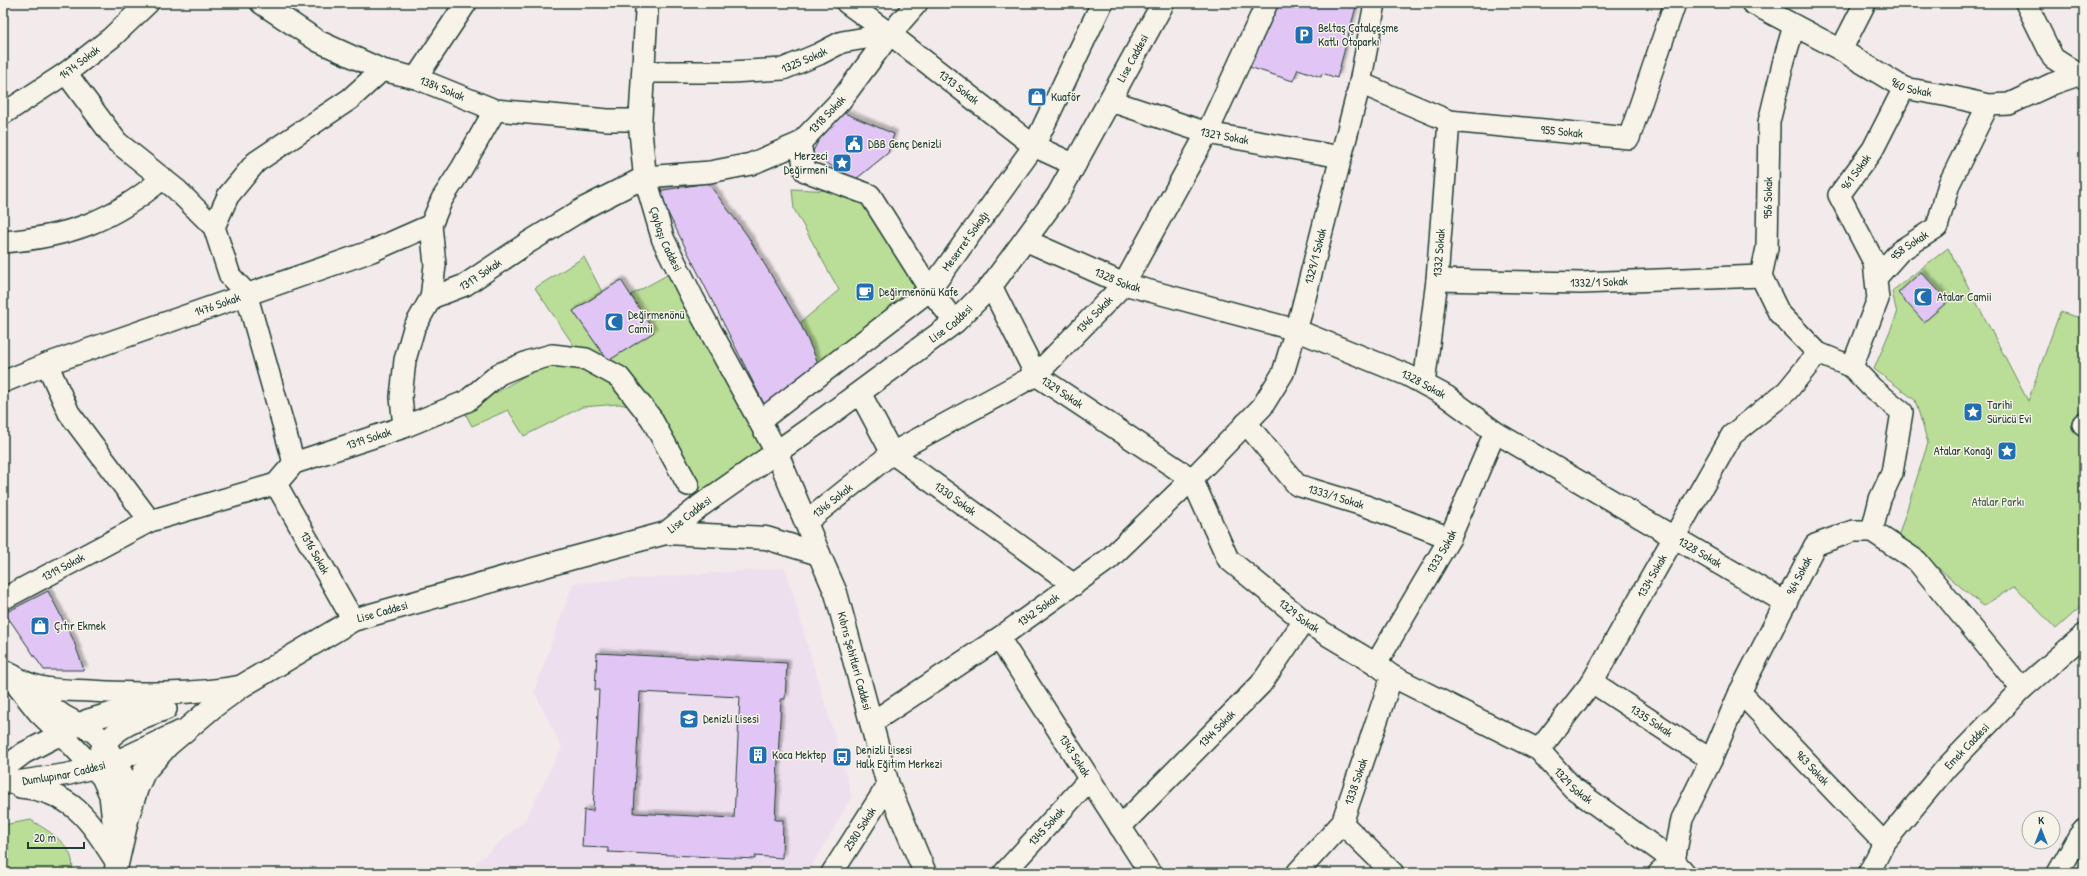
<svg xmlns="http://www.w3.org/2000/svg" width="2087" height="876" font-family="'Patrick Hand',sans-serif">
	<defs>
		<filter id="shadow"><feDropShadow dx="3.5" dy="-3.5" stdDeviation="1" flood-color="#0004"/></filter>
	</defs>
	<rect width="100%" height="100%" fill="#f3eaeb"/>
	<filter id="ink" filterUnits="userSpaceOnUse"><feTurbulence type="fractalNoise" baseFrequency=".025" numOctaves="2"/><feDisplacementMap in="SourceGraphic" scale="8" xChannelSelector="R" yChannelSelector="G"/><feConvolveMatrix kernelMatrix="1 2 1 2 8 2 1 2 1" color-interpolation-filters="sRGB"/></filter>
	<g filter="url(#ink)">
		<path fill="#eedfee" d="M785,568L852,796L808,873H465L525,820L562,747L534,692L573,583Z"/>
		<path fill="#badd97" stroke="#6c8d66" d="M792,189L856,192L917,288L820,367L800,323L839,290L794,209Z
			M1948,248L2028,401L2060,312L2084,319V404L2077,415L2084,425V604L2056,629L2015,586L1983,606L1899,534L1928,443L1915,400L1874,369L1897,314L1892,291Z
			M584,257L602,292L573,311L608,360L654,332L631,295L678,269L776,451L700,506L643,409L619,404L582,407L524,436L508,410L472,426L464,411L575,347L535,288Z
			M31,820C51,833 77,846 72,873H3V825Z"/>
		<path fill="#e1c6f5" stroke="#1f3d34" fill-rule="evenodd" filter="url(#shadow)" d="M1274,3H1357L1337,78L1322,73L1321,77L1298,69L1293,81L1246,66Z
			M835,109L894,134L888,153L856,179L811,155Z
			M708,183L747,235L800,323L820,367L765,406L657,191Z
			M1921,272L1948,301L1924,322L1898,293Z
			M621,280L654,332L608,361L573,311Z
			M48,591L73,639L84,670H44L5,613Z
			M597,653L787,663L785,699H781L775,820H783L782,858L755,856V859L608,852V848L582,847L584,810L593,811L599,690H595ZM640,692L740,697L734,818L634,813Z"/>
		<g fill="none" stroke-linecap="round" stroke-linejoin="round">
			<g stroke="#1f3d34" stroke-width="24">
				<g id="minor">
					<path id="s1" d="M261,3L318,41L382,70L416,78L495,110L608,120H640"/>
					<path id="s2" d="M847,3L890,34L1034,146L1075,165"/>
					<path id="s3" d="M1752,3L1841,50L1904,88L1949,96L1988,105L2009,104L2052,84L2078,75"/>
					<path d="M2026,3L2053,58L2084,78"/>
					<path d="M1794,26L1784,60L1769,122L1767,248L1761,276L1779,313L1818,353L1852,367L1872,388L1902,412L1892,473L1880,499L1872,531"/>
					<path d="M1841,50L1865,3"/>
					<path id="s4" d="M643,72H731L783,69L819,54L842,42L890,34"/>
					<path d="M66,73L117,142L177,190L214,227L230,276L246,293L294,463"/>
					<path d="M416,78L466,3"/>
					<path id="s5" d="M1360,83L1449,121L1629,138L1675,3"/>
					<path id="s6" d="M1111,101L1207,133L1341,157"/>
					<path id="s7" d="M3,114L66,73L111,38L148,3"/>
					<path d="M800,143L805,171L870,195L930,290L955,322"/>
					<path d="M214,227L228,196L256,162L350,99L382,70"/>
					<path id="s8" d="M1025,240L1124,284L1296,330L1407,375L1446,396L1495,432L1786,603"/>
					<path d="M3,242C68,237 113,221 163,178"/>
					<path id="s9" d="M1876,278L1900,251L1937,227L1949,184L1988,105"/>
					<path id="s10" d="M1437,280L1581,283L1761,276"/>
					<path id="s11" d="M991,286L1036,375L1192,479L1228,559L1304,621L1376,664L1392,676L1539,750L1573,788L1674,861L1685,873"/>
					<path d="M431,298L435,265L431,225L442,199L462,168L495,110"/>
					<path d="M47,364L69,413L150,521"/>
					<path id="s12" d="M1852,367L1878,299L1874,262L1839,195L1873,149L1904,88"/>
					<path id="s13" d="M3,382L47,364L372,251L431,225"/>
					<path id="s14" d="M1424,384L1437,280L1449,121"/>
					<path id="s15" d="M860,393L892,453L1074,585"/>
					<path id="s16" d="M760,421L930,290L1034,146L1102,3"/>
					<path id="s17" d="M1246,423L1297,485L1366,506L1450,538"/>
					<path d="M2083,424L2084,423"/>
					<path id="s18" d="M404,427L401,397L405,360L414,328L431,298L465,285L529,242L586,207L645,177L710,172L751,164L800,143L841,100L890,34L917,3"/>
					<path id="s19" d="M276,484L353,620"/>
					<path id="s20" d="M806,522L892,453L1036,375L1124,284L1207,133L1267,3"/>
					<path id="s21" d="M3,599L150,521L276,484L294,463L404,427L467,401L499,374L530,361L552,355L586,359L619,377L651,418L688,485"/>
					<path id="s22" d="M999,638L1150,873"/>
					<path id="s23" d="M1376,664L1450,538L1495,432"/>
					<path d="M6,672C13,675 20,680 27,683C47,691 69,690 90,691C141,694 192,695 242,686"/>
					<path d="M10,677L39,713L70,743L102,777L110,795L117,857"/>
					<path id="s24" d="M1592,682L1711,760"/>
					<path id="s25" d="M1740,692L1884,843"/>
					<path d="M37,697L64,716L94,732L104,742L124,777L127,787L128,812"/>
					<path id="s26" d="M871,723L999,638L1109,559L1192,479L1262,407L1283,373L1301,313L1360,83L1375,3"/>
					<path id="s27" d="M1539,750L1592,682L1732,435L1787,391L1818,353"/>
					<path d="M99,756C106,730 142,717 166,709"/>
					<path d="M3,769L24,753L88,720L157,700"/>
					<path id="s28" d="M3,784L69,774L115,762L179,732"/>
					<path d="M20,787C72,792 89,819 115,860"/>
					<path d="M1342,823L1393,873"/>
					<path id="s29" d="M1120,827L1261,684L1304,621"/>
					<path id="s30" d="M832,873L888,785"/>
					<path id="s31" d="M1004,873L1089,780"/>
					<path id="s32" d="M1297,873L1342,823L1392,676"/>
					<path id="s33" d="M1659,873L1674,861L1682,819L1711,760L1740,692L1815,545L1853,531H1872L1917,561L2022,689"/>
					<path id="s34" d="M1869,873L1884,843L1946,768L2022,689L2084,635"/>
					<path d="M2058,873L2079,836L2084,830"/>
				</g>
			</g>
			<g stroke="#1f3d34" stroke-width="25">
				<g id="major">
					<path id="s35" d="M647,3L640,126L645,177L663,239L693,299L776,451L819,554L836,593L888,785L925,873"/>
					<path d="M666,533L766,538L819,554"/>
					<path id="s36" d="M115,873L128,816L137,788L144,772L168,745L213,707L242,686L353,620L573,558L666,533L700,506L825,418L955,322L991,286L1058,195L1163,3"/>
				</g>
			</g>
			<use href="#minor" stroke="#f7f3e8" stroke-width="21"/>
			<use href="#major" stroke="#f7f3e8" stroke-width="22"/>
		</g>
	</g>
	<defs>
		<g id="parking-square" transform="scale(1)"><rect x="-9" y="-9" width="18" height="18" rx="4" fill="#1f6fb2" stroke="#f7f3e8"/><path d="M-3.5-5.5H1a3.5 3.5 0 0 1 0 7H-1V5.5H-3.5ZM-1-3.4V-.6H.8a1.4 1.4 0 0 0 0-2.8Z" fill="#fff"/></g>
		<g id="shop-square" transform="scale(1)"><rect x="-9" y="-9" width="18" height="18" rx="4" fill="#1f6fb2" stroke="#f7f3e8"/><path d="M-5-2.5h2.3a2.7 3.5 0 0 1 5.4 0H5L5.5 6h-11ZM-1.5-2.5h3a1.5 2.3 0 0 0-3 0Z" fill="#fff"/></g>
		<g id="civic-square" transform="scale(1)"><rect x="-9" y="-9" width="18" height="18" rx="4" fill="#1f6fb2" stroke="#f7f3e8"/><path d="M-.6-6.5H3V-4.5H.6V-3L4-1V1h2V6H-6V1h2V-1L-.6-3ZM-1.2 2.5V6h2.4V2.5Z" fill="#fff"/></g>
		<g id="sight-square" transform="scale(1)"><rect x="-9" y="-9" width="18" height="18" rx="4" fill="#1f6fb2" stroke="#f7f3e8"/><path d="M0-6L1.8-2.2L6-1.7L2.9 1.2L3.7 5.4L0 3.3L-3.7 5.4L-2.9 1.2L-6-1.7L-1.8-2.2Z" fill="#fff"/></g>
		<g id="cafe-square" transform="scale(1)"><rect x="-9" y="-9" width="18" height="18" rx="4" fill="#1f6fb2" stroke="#f7f3e8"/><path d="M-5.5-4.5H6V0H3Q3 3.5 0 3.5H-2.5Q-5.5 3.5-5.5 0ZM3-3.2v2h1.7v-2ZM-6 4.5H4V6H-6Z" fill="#fff"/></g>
		<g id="mosque-square" transform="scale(1)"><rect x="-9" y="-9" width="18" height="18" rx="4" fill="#1f6fb2" stroke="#f7f3e8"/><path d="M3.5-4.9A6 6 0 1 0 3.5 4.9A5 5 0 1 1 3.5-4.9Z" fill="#fff"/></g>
		<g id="school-square" transform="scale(1)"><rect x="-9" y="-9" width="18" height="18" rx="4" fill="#1f6fb2" stroke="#f7f3e8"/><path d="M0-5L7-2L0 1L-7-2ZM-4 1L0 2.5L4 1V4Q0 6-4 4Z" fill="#fff"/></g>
		<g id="building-square" transform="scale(1)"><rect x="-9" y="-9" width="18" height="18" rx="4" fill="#1f6fb2" stroke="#f7f3e8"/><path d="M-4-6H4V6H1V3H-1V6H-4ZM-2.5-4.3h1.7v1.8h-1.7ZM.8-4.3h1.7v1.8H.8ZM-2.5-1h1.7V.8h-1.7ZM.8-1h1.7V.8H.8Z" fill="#fff"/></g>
		<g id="bus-square" transform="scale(1)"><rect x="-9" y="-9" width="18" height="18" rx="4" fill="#1f6fb2" stroke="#f7f3e8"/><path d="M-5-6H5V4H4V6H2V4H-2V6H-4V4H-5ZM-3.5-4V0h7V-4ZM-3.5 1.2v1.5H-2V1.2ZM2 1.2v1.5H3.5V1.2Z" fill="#fff"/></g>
	</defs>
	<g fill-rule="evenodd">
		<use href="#parking-square" x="1304" y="35"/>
		<use href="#shop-square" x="1037" y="97"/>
		<use href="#civic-square" x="854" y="144"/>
		<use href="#sight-square" x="842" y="163"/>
		<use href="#cafe-square" x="865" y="292"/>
		<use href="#mosque-square" x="1923" y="297"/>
		<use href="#mosque-square" x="614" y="322"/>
		<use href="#sight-square" x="1973" y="412"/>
		<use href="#sight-square" x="2007" y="451"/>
		<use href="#shop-square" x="40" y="626"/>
		<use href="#school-square" x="689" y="719"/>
		<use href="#building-square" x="758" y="755"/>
		<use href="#bus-square" x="842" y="757"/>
	</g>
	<g text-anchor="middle" stroke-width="3" stroke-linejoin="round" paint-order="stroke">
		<g font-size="12" fill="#1f3d34" stroke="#f7f3e8" text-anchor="start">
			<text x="1318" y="32">Beltaş Çatalçeşme<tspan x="1318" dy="14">Katlı Otoparkı</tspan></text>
			<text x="1051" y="101">Kuaför</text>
			<text x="868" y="148">DBB Genç Denizli</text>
			<text x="828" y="160" text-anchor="end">Merzeci<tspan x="828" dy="14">Değirmeni</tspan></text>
			<text x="879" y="296">Değirmenönü Kafe</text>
			<text x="1937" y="301">Atalar Camii</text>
			<text x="628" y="319">Değirmenönü<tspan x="628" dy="14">Camii</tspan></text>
			<text x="1987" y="409">Tarihi<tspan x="1987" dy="14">Sürücü Evi</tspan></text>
			<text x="1993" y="455" text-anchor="end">Atalar Konağı</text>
			<text x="54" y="630">Çıtır Ekmek</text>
			<text x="703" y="723">Denizli Lisesi</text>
			<text x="856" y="754">Denizli Lisesi<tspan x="856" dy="14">Halk Eğitim Merkezi</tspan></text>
			<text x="772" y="759">Koca Mektep</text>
		</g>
		<g font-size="12" fill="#1f3d34" stroke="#f7f3e8">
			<text dy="4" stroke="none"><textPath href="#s4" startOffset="163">1325 Sokak</textPath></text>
			<text dy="4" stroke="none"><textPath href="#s36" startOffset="1368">Lise Caddesi</textPath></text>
			<text dy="4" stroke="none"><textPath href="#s7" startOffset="92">1474 Sokak</textPath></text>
			<text dy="4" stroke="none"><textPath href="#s3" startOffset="181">960 Sokak</textPath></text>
			<text dy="4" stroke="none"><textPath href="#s2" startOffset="140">1313 Sokak</textPath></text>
			<text dy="4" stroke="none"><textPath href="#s1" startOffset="202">1384 Sokak</textPath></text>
			<text dy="4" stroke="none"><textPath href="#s18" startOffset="581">1318 Sokak</textPath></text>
			<text dy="4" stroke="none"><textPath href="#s5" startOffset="210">955 Sokak</textPath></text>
			<text dy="4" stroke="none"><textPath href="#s6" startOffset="119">1327 Sokak</textPath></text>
			<text dy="4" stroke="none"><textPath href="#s12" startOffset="214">961 Sokak</textPath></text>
			<text transform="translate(1768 198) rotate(-89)" y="4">956 Sokak</text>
			<text dy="4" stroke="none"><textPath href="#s35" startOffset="240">Çaybaşı Caddesi</textPath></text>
			<text dy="4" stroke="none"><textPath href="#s16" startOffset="275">Meserret Sokağı</textPath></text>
			<text dy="4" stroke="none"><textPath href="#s9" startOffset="47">958 Sokak</textPath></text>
			<text dy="4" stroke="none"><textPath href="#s14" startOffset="132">1332 Sokak</textPath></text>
			<text dy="4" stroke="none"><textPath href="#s26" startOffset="666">1329/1 Sokak</textPath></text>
			<text dy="4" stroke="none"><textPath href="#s18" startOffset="190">1317 Sokak</textPath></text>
			<text dy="4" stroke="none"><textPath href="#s8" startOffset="101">1328 Sokak</textPath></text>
			<text dy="4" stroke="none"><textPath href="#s10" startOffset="162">1332/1 Sokak</textPath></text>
			<text dy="4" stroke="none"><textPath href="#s13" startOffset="228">1476 Sokak</textPath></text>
			<text dy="4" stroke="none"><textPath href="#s20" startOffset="358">1346 Sokak</textPath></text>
			<text dy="4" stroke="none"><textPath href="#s36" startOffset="1044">Lise Caddesi</textPath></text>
			<text dy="4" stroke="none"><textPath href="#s8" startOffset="425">1328 Sokak</textPath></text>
			<text dy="4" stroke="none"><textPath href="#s11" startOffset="131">1329 Sokak</textPath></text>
			<text dy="4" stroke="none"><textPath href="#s21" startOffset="404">1319 Sokak</textPath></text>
			<text dy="4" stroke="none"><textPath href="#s17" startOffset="121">1333/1 Sokak</textPath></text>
			<text dy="4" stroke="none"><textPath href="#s15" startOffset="146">1330 Sokak</textPath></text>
			<text dy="4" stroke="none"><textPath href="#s20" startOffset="34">1346 Sokak</textPath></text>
			<text dy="4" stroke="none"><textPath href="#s36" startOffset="720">Lise Caddesi</textPath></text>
			<text dy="4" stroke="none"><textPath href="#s23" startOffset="130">1333 Sokak</textPath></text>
			<text dy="4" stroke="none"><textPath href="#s19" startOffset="79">1316 Sokak</textPath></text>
			<text dy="4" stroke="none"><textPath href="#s8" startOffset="749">1328 Sokak</textPath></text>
			<text dy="4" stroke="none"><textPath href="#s21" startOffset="68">1319 Sokak</textPath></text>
			<text dy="4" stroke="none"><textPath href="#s27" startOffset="208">1334 Sokak</textPath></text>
			<text dy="4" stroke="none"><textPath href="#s33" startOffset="332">964 Sokak</textPath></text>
			<text dy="4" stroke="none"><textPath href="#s26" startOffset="202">1342 Sokak</textPath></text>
			<text dy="4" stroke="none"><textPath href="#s36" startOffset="396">Lise Caddesi</textPath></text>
			<text dy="4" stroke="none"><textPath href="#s11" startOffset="466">1329 Sokak</textPath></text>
			<text dy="4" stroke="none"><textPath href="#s35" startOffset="704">Kıbrıs Şehitleri Caddesi</textPath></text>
			<text dy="4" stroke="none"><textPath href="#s24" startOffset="71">1335 Sokak</textPath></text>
			<text dy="4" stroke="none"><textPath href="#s29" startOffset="138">1344 Sokak</textPath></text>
			<text dy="4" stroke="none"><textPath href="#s34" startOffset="161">Emek Caddesi</textPath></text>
			<text dy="4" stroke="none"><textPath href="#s22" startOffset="140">1343 Sokak</textPath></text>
			<text dy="4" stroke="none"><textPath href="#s25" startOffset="105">963 Sokak</textPath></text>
			<text dy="4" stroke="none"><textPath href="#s28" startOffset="62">Dumlupınar Caddesi</textPath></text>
			<text dy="4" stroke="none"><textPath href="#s32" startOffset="111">1338 Sokak</textPath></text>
			<text dy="4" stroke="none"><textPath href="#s11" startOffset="791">1329 Sokak</textPath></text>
			<text dy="4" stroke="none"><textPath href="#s31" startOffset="63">1345 Sokak</textPath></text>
			<text dy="4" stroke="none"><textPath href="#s30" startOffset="52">2580 Sokak</textPath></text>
		</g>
		<g font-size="12" fill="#3e5d48" stroke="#f7f3e8">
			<text x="1998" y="506">Atalar Parkı</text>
		</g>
	</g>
	<rect width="2087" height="876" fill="none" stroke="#f7f3e8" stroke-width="16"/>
	<rect x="8" y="8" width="2071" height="860" fill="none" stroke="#1f3d34" stroke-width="1.5" filter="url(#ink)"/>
	<g transform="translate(2041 830)"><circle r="19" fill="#f7f3e8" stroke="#a1aaa0"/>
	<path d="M0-3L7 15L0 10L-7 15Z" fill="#1f6fb2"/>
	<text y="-6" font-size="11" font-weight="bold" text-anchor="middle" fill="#1f3d34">K</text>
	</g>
	<path d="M28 842v6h56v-6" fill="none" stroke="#1f3d34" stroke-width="2"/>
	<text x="34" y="842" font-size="12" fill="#1f3d34" stroke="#f7f3e8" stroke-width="3" paint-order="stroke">20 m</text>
</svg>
